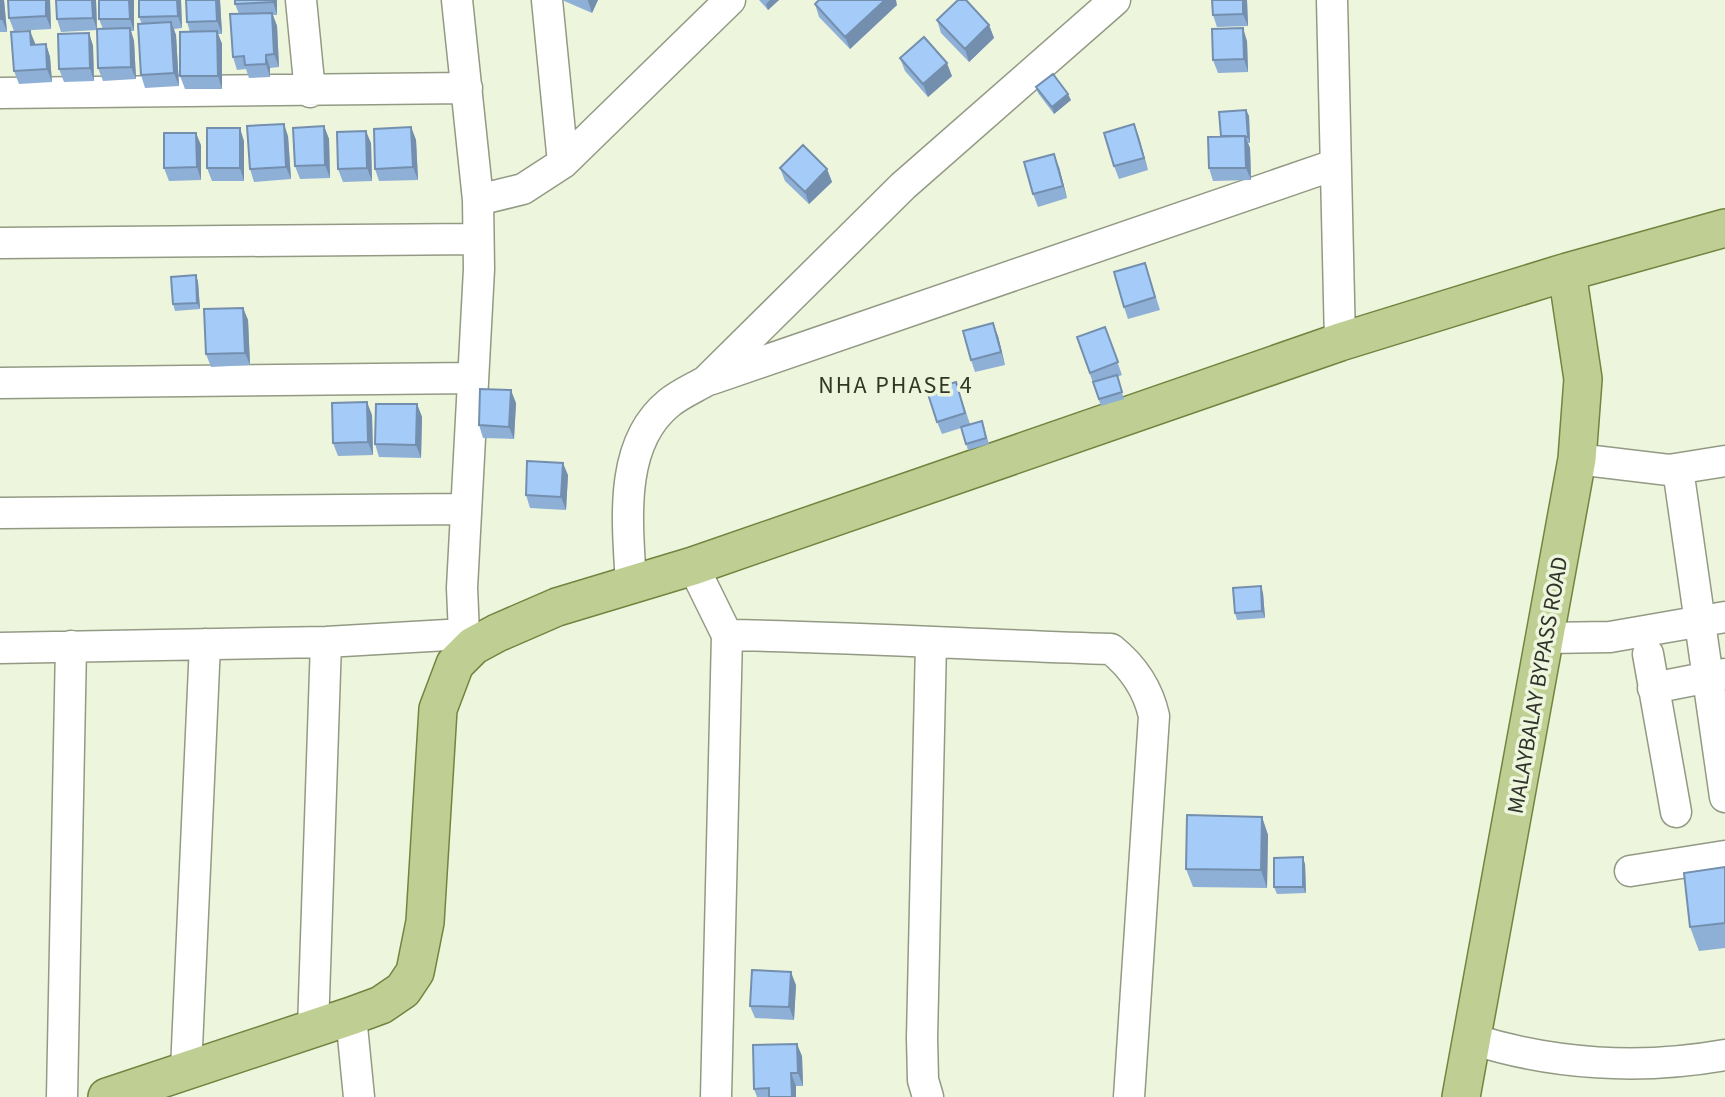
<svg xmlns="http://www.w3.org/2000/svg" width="1725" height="1097" font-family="'Source Sans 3',sans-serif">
	<rect width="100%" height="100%" fill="#edf5dd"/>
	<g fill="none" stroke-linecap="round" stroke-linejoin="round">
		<g stroke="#939a84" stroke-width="33">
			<path id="minor" d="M301,0L310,92
				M457,0L478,200L479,269L462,588L464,634L473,646
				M547,0L563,163
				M1332,0L1340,342
				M0,93L467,88
				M478,200L523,189L563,163L730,0
				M0,243L478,239
				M712,379L1334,165
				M0,383L473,378
				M1577,459L1669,470L1725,461
				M1678,469L1725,797
				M0,513L464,509
				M693,566L727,635L716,1097
				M631,585C628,526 617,445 669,403C680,394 694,388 706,381L903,186L1115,0
				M727,635C855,637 983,645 1111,649C1132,666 1148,689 1154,716L1129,1097
				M1546,638L1610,637L1725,617
				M0,648L326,642L464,634
				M1648,654L1676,812
				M1653,688L1725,674
				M1630,871L1725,856
				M351,1016L359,1097
				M313,1028L326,642
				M1472,1039C1553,1065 1641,1070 1725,1055
				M186,1070L205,644
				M62,1097L71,646
				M928,1097L923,1080L922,1038L931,643"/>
		</g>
		<g stroke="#72843f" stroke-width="40">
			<path id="major" d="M107,1097L351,1016L381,1005L403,990L415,972L425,922L438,709L455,664L473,646L497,633L557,607L693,566L1340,342L1567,272L1725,228
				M1461,1097L1577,459L1583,379L1567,272"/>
		</g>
		<use href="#minor" stroke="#fff" stroke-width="30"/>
		<use href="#major" stroke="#bfcf93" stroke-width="37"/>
	</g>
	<path fill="#8eafd6" d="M0,0H4L7,32H0Z
		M50,0L51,29L14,31L9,18Z
		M96,0L97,29H103L99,19L134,0V31H131L134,41L136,79L103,81L98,68L97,30L61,32L57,19Z
		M181,0L182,28L174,29L176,35L179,86L145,88L141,75L142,24L139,17Z
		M186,0H220L222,34H218L222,44V89H185L180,76L190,32L187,22Z
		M235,0H277V15H273L277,26L279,67L270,68V77L249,78L246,69L237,70L233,57L239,14L235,4Z
		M562,0H598L592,13Z
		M759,0H779L768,10Z
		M1212,0H1247L1248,26L1217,27L1213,15Z
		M815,4L897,5L850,49L819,17Z
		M937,20L989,25L994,38L969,62L941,33Z
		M89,33L93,46L94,81L64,82L59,69Z
		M1247,41L1248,72L1218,73L1213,60Z
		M35,43V45L46,44L50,57L52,82L19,84L14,71Z
		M900,58L952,76L928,97L905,71Z
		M1036,87L1071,100L1054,114L1038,93Z
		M1246,110L1249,116L1250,143H1248L1250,148L1251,180L1213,181L1209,168Z
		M1134,124L1148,170L1119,179L1114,166Z
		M324,126L329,139L330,178L300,179L295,166Z
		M411,127L416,140L418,180L379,181L375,169Z
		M288,136L291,179L254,182L250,169Z
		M244,141V181H212L207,168Z
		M371,143L372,181L343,182L338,169Z
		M201,145V180L169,181L164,168Z
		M1059,167L1067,198L1038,207L1033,194Z
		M780,168L827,169L832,182L809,204L785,181Z
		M196,275L198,282L200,309L175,311L173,304Z
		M1149,275L1160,310L1128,319L1124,307Z
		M243,308L248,320L250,365L211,367L206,354Z
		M1105,327L1122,375L1117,377L1124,399L1101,406L1077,337Z
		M998,336L1005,365L975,372L971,360Z
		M960,394L970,424L984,427L989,444L968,450L961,428L942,434L937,422Z
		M516,403L514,439L483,438L479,425Z
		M417,404L422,417L421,458L379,457L375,444Z
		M372,415L373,455L338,456L333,443Z
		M568,475L566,510L530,508L526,495Z
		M1263,593L1265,618L1237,620L1235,613Z
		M1262,817L1268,835L1267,888L1193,887L1186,869Z
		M1305,864L1306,893L1277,894L1274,887Z
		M1725,867V948L1699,951L1690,927Z
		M796,985L794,1020L755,1018L750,1006Z
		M802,1056L803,1086H796V1097H757L754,1089Z"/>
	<path fill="#748fae" d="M0,0H4L7,32L2,19Z
		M46,0H50L51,29L46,16Z
		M92,0H96L97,30L93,18Z
		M129,0H134V31L130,19Z
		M177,0H181L182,28L178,16Z
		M216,0H220L222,34L217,21Z
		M273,0H277V15L273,2Z
		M588,0H598L592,13L588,1Z
		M770,0H779L768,10L766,4Z
		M885,0H896L897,5L850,49L845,37Z
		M1243,0H1247L1248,26L1243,14Z
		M272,13L277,26L279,67L274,54Z
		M171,22L176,35L179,86L174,73Z
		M989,25L994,38L969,62L965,49Z
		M130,28L134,41L136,79L131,67Z
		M1243,28L1247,41L1248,72L1244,59Z
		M30,31L35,43L36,58L31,45Z
		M217,31L222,44V89L218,76Z
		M89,33L93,46L94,81L90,68Z
		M46,44L50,57L52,82L47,69Z
		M266,55L270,68V77L266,64Z
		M947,63L952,76L928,97L923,84Z
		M1068,94L1071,100L1054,114L1052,107Z
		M1246,110L1249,116L1250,143L1248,137Z
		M284,124L288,136L291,179L286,167Z
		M1134,124L1139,137L1148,170L1144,158Z
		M324,126L329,139L330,178L325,165Z
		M411,127L416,140L418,180L413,167Z
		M240,128L244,141V181L240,168Z
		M366,131L371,143L372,181L367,168Z
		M196,133L201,145V180L197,167Z
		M1245,136L1250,148L1251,180L1246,168Z
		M1054,154L1059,167L1067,198L1063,186Z
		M827,169L832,182L809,204L805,192Z
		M196,275L198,282L200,309L197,303Z
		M243,308L248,320L250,365L245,353Z
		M993,323L998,336L1005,365L1001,352Z
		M511,390L516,403L514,439L509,427Z
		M367,402L372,415L373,455L368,442Z
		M417,404L422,417L421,458L416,445Z
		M563,463L568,475L566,510L561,497Z
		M1261,586L1263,593L1265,618L1262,611Z
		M1262,817L1268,835L1267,888L1261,870Z
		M1303,857L1305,864L1306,893L1303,887Z
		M791,972L796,985L794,1020L789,1007Z
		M797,1044L802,1056L803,1086L798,1073Z
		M791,1073L796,1086V1097H792Z"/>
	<path fill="#a5ccf9" stroke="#748fae" stroke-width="2" d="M0,0L2,19H0Z
		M8,0H46V16L9,18Z
		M56,0H92L93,18L57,19Z
		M99,0H129L130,19H99Z
		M139,0H177L178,16L139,17Z
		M186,0H216L217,21L187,22Z
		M235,0H273V2L235,4Z
		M819,0H885L845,37L815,4Z
		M958,0H966L989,25L965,49L937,20Z
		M1212,0H1243V14L1213,15Z
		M272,13L274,54L266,55V64L245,65L244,56L233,57L230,14Z
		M171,22L174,73L141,75L138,24Z
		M130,28L131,67L98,68L97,29Z
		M1243,28L1244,59L1213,60L1212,29Z
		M30,31L31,45L46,44L47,69L14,71L11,32Z
		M217,31L218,76H180V32Z
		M89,33L90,68L59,69L58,34Z
		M924,37L947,63L923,84L900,58Z
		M1053,74L1068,94L1052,107L1036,87Z
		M1246,110L1248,137H1245V136H1221L1219,112Z
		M284,124L286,167L250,169L247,126Z
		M1134,124L1144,158L1114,166L1104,133Z
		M324,126L325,165L295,166L293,128Z
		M411,127L413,167L375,169L374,129Z
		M207,128H240V168H207Z
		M366,131L367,168L338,169L337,132Z
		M164,133H196L197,167L164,168Z
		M1245,136L1246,168H1209L1208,137Z
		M803,145L827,169L805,192L780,168Z
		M1054,154L1063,186L1033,194L1024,162Z
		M1145,263L1155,297L1124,307L1114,272Z
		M196,275L197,303L173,304L171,277Z
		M243,308L245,353L206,354L204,309Z
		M993,323L1001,352L971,360L963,331Z
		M1105,327L1118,362L1090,373L1077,337Z
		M1117,375L1122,392L1099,399L1093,382Z
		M956,382L965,413L937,422L927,391Z
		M480,389L511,390L509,427L479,425Z
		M367,402L368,442L333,443L332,403Z
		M376,404H417L416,445L375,444Z
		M982,421L986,438L966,444L961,427Z
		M527,461L563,463L561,497L526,495Z
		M1261,586L1262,611L1235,613L1233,588Z
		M1187,815L1262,817L1261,870L1186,869Z
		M1303,857V887H1274V858Z
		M1725,867V923L1690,927L1684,873Z
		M752,970L791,972L789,1007L750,1006Z
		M797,1044L798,1073H791L792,1097H769V1088L754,1089L753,1045Z"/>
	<g text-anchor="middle" stroke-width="7" stroke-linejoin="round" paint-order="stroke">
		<g font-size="23" fill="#30332a" stroke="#edf5dd">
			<text transform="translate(1537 685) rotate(-80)" y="8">MALAYBALAY BYPASS ROAD</text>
		</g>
		<g font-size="24" letter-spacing="2" fill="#323724" stroke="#edf5dd">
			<text x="896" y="393">NHA PHASE 4</text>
		</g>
	</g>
</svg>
